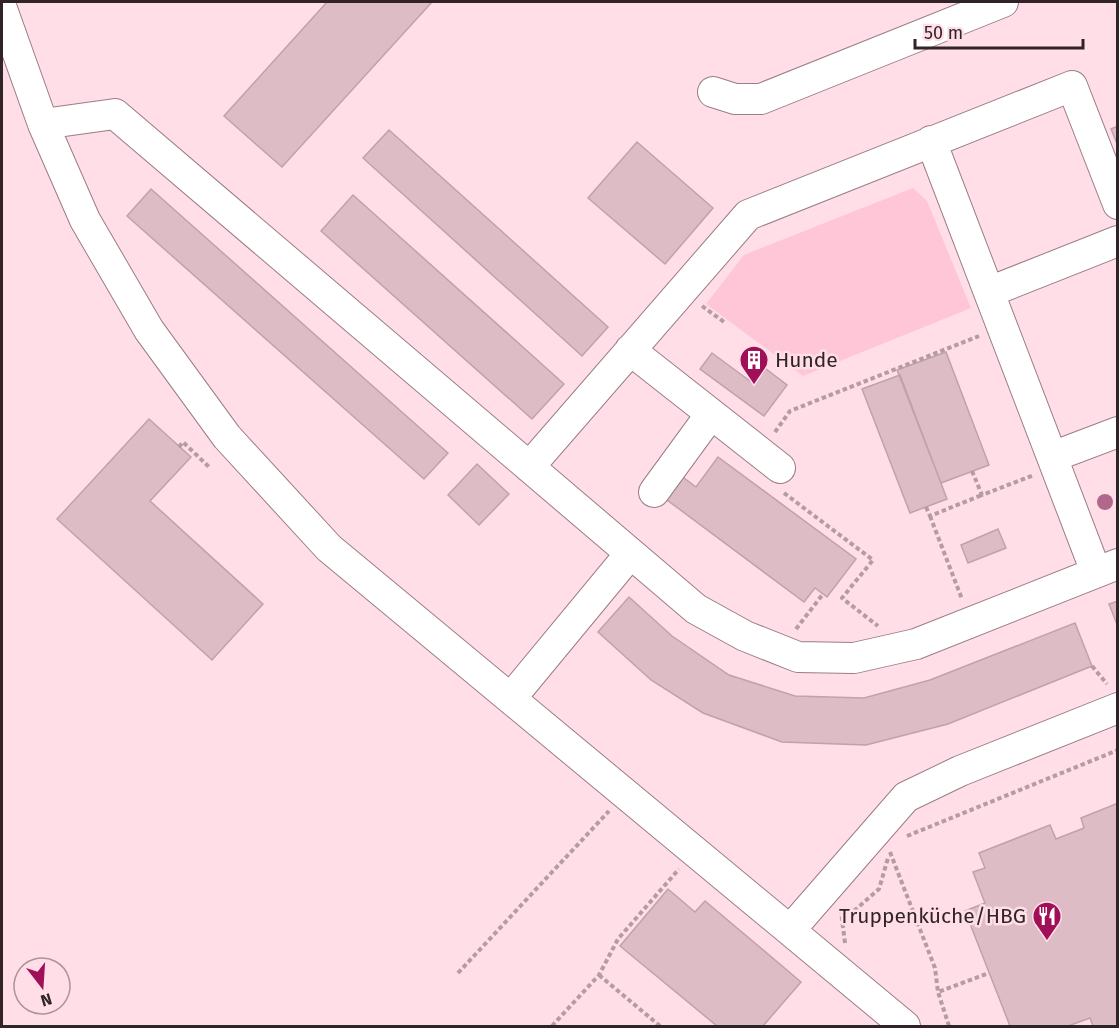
<svg xmlns="http://www.w3.org/2000/svg" width="1119" height="1028" font-family="'Fira Sans',sans-serif">
	<rect width="100%" height="100%" fill="#ffdee7"/>
	<path fill="#fec6d7" d="M913,188L927,201L971,308L803,376L706,304L744,255Z"/>
	<path fill="#ddbcc6" stroke="#c1a1ab" stroke-width="1.5" d="M327,2H432L282,167L224,116Z
		M1118,126V146L1111,129Z
		M389,130L608,327L582,356L363,158Z
		M637,142L713,208L665,264L588,198Z
		M151,189L448,453L424,479L127,216Z
		M353,195L564,384L532,419L321,231Z
		M946,352L989,465L941,483L897,370Z
		M712,353L754,384L766,369L787,385L764,416L700,369Z
		M900,375L947,499L910,513L862,389Z
		M149,419L191,457L150,501L263,604L212,660L57,519Z
		M718,457L856,559L827,597L815,588L804,602L663,497L680,475L696,487Z
		M477,464L509,494L479,525L448,495Z
		M998,529L1006,548L968,563L961,545Z
		M629,597L672,636L729,675L795,696L864,698L930,680L1075,623L1092,666L948,724L866,745L782,742L703,713L651,680L598,632Z
		M1118,601V627L1109,604Z
		M1118,803V1026H1093L1090,1018L1068,1026H1010L965,911L985,903L973,872L985,868L979,853L1050,825L1056,839L1084,828L1081,818Z
		M668,889L695,912L705,901L801,982L763,1026H717L620,946Z"/>
	<g fill="none" stroke-linecap="round" stroke-linejoin="round">
		<g stroke="#9b7d86" stroke-width="32">
			<path id="minor" d="M2,9L43,124L85,220L149,330L227,437L329,548L905,1026
				M713,92L735,99H761L1003,2
				M43,124L115,114L696,609L745,636L798,657L854,658L916,644L1118,564
				M931,141L1096,572
				M989,292L1118,241
				M630,350L780,468
				M1052,457L1118,432
				M529,467L748,215L1072,86L1118,204
				M654,492L711,414
				M511,698L630,554
				M791,929L906,797L960,771L1118,708"/>
		</g>
		<path stroke="#b59ba2" stroke-width="4" stroke-dasharray="4.5 3" stroke-linecap="butt" d="M702,306L724,322
			M775,432L790,411L979,336
			M179,447L183,442L209,467
			M972,471L982,495L1034,475
			M784,493L873,560L842,598L878,626
			M926,507L930,516L982,495
			M930,516L962,599
			M796,629L823,594
			M1092,666L1107,684
			M907,836L1118,750
			M890,852L935,968L938,992
			M845,943L841,911L855,910L879,889L888,858
			M458,973L609,811
			M599,975L660,1026
			M552,1026L599,975L618,939L679,869
			M949,1026L938,992L989,973"/>
		<use href="#minor" stroke="#fff" stroke-width="30"/>
	</g>
	<circle fill="#b1688a" cx="1105" cy="502" r="8"/>
	<defs>
		<g id="building-pin" transform="scale(1.5)"><path d="M0 17L-7.5 6A9.5 9.5 0 1 1 7.5 6Z" fill="#a01058" stroke="#ffdee7"/><path d="M-4-6H4V6H1V3H-1V6H-4ZM-2.5-4.3h1.7v1.8h-1.7ZM.8-4.3h1.7v1.8H.8ZM-2.5-1h1.7V.8h-1.7ZM.8-1h1.7V.8H.8Z" fill="#fff"/></g>
		<g id="restaurant-pin" transform="scale(1.5)"><path d="M0 17L-7.5 6A9.5 9.5 0 1 1 7.5 6Z" fill="#a01058" stroke="#ffdee7"/><path d="M-5-6h1v4h1v-4h1v4h1v-4h1v5L-1.5 .5V6h-2V.5L-5-1ZM5-6V6H3V1.5H1.5Q1.5-4 5-6Z" fill="#fff"/></g>
	</defs>
	<g fill-rule="evenodd">
		<use href="#building-pin" x="754" y="360"/>
		<use href="#restaurant-pin" x="1047" y="916"/>
	</g>
	<g text-anchor="middle" stroke-width="5" stroke-linejoin="round" paint-order="stroke">
		<g font-size="21" fill="#302428" stroke="#ffdee7" text-anchor="start">
			<text x="775" y="367">Hunde</text>
			<text x="1026" y="923" text-anchor="end">Truppenküche/HBG</text>
		</g>
	</g>
	<rect width="1119" height="1028" fill="none" stroke="#302428" stroke-width="6"/>
	<g transform="translate(42 986) rotate(163)"><circle r="28" fill="#ffdee7" stroke="#ac949b" stroke-width="1.5"/>
	<path d="M0-4.5L10 22L0 15L-10 22Z" fill="#a01058"/>
	<text y="-9" font-size="16" font-weight="bold" text-anchor="middle" fill="#302428">N</text>
	</g>
	<path d="M915 39v9h168v-9" fill="none" stroke="#302428" stroke-width="3"/>
	<text x="924" y="39" font-size="18" fill="#302428" stroke="#ffdee7" stroke-width="4.5" paint-order="stroke">50 m</text>
</svg>
